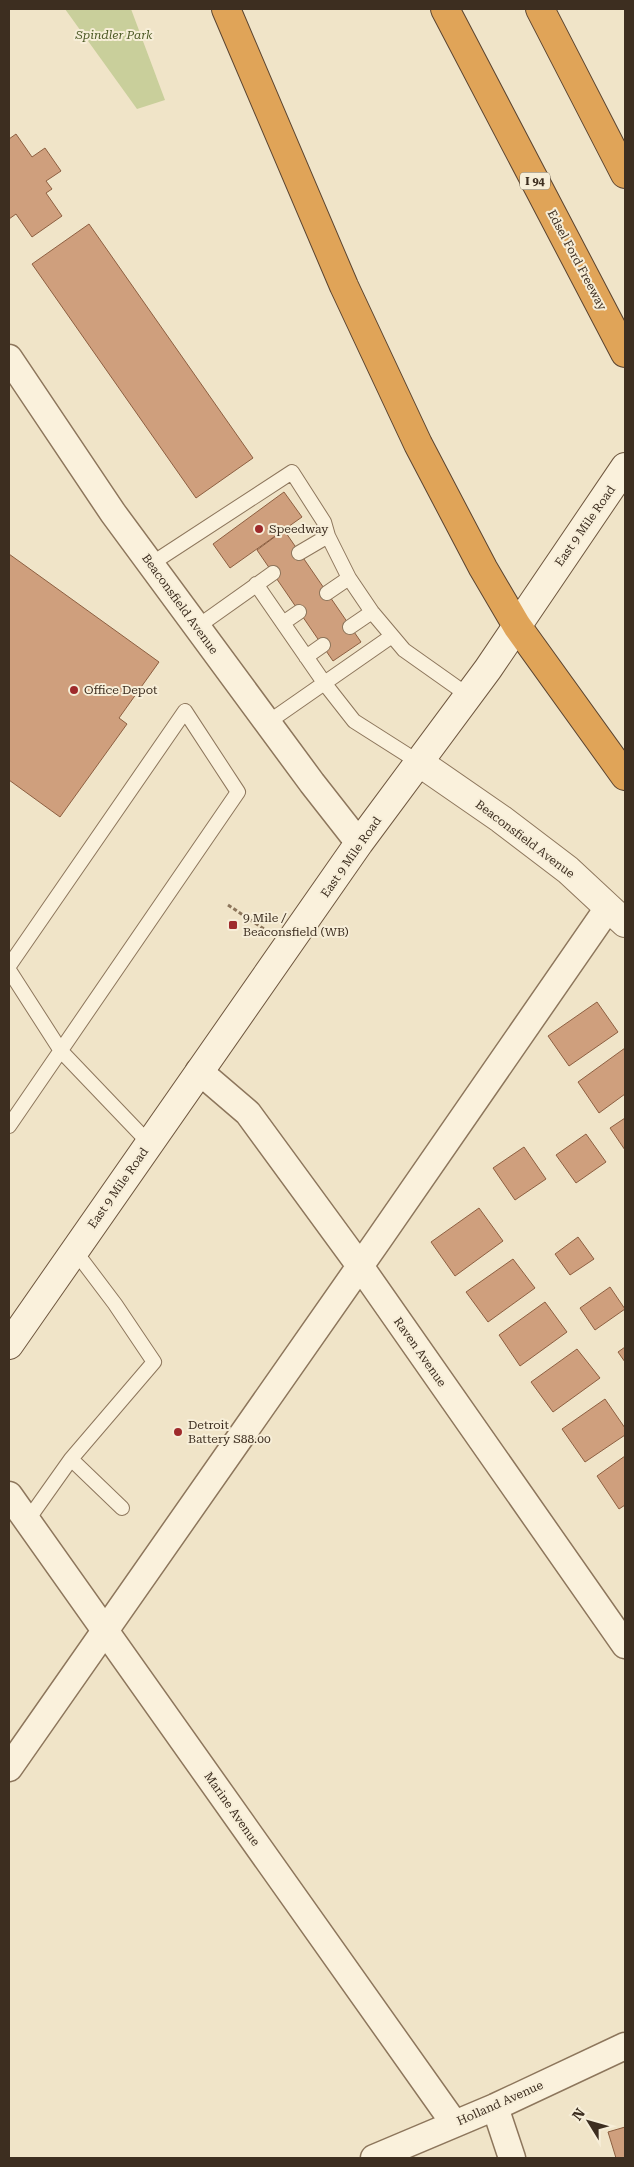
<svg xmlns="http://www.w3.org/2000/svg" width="634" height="2167" font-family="'Roboto Serif',serif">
	<rect width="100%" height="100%" fill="#f0e4c8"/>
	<path fill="#c9cf9b" d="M65,9H131L165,100L137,109Z"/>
	<path fill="#cf9f7d" stroke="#8d5f41" d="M16,134L32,157L45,148L61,171L46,181L52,189L46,193L62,216L32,237L16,214L9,219V139Z
		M89,224L253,458L196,498L32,264Z
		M284,492L302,517L230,568L213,544Z
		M284,530L361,642L333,661L257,550Z
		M9,554L159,662L119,718L127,724L60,817L9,780Z
		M597,1002L618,1032L569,1066L548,1036Z
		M625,1048V1094L599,1113L578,1082Z
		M625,1118V1150L610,1128Z
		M586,1134L606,1162L576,1183L556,1155Z
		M524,1147L546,1179L515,1200L493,1168Z
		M479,1208L503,1241L455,1276L431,1242Z
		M578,1237L594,1259L570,1275L555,1254Z
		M513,1259L535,1288L488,1322L466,1292Z
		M610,1287L625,1309L595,1330L580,1308Z
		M545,1302L567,1332L520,1366L499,1335Z
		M625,1347V1362L618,1352Z
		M577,1349L600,1378L553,1412L531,1382Z
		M605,1399L625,1428V1435L585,1462L562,1429Z
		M625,1456V1505L619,1509L597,1476Z
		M625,2127V2158H616L608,2132Z"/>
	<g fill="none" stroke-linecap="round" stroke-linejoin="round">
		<g stroke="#8d765c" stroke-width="16">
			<path id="service" d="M299,553L328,536
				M151,564L292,472L324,522L328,536L349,578L372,612L404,650L469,696
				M256,584L325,684L354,721L420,763
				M327,593L349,578
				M283,623L299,612
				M197,627L273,573
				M350,627L372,612
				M306,657L323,645
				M267,723L392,636
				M9,966L185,711L238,792L9,1126
				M9,970L61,1051L149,1143
				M71,1459L122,1508
				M27,1521L71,1459L154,1362L115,1304L75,1251"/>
		</g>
		<g stroke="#8d765c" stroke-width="29">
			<path id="minor" d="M9,358L113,513L312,783L359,843
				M199,1071L248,1113L360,1266L625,1645
				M9,1495L454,2123
				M9,1768L379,1239L608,908
				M495,2107L512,2158
				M374,2158L495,2107L625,2046"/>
		</g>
		<g stroke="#8d765c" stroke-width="30">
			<path id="tertiary" d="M420,763L501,819L568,870L625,923"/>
		</g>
		<g stroke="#6f573f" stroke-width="30">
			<path id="secondary" d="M9,1345L359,843L488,669L625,467"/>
		</g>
		<g stroke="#5b4430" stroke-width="30">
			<path id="motorway" d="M226,9L344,286L418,444L483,568L517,626L625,776
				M445,9L625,353
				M540,9L625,174"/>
		</g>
		<path stroke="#8d765c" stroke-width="3" stroke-dasharray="4 2.5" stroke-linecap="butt" d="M228,905L264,929"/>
		<use href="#service" stroke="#faf1dc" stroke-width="14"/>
		<use href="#minor" stroke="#faf1dc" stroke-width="26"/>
		<use href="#tertiary" stroke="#faf1dc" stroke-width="28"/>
		<use href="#secondary" stroke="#faf1dc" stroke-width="28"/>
		<use href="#motorway" stroke="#e0a458" stroke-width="28"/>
	</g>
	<g fill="#9e2a2b" stroke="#f7eed8" stroke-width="2">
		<circle cx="259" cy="529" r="5"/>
		<circle cx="74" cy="690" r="5"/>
		<rect x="228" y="920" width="10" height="10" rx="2.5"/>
		<circle cx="178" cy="1432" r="5"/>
	</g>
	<g text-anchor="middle" stroke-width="4" stroke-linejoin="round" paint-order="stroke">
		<rect fill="#f7eed8" stroke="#756857" stroke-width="1" x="520" y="172.5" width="30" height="17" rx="4"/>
		<g font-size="11" font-weight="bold" fill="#3d2e20">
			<text x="535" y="185">I 94</text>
		</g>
		<g font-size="12" font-style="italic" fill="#4d5a26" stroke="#f7eed8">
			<text x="114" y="39">Spindler Park</text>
		</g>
		<g font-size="12" fill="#3d2e20" stroke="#f7eed8">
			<text transform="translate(577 260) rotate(62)" y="4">Edsel Ford Freeway</text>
			<text transform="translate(585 526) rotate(-55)" y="4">East 9 Mile Road</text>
			<text transform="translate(180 604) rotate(54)" y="4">Beaconsfield Avenue</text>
			<text transform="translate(525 839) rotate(37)" y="4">Beaconsfield Avenue</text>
			<text transform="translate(351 857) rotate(-55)" y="4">East 9 Mile Road</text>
			<text transform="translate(118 1188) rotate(-55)" y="4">East 9 Mile Road</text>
			<text transform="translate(420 1352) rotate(55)" y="4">Raven Avenue</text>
			<text transform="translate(232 1809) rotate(55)" y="4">Marine Avenue</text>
			<text transform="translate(500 2103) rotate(-24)" y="4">Holland Avenue</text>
		</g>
		<g font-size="12" fill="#3d2e20" stroke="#f7eed8" text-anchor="start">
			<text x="269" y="533">Speedway</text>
			<text x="84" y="694">Office Depot</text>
			<text x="243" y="922">9 Mile /<tspan x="243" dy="14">Beaconsfield (WB)</tspan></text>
			<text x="188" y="1429">Detroit<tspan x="188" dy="14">Battery S88.00</tspan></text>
		</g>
	</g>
	<rect width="634" height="2167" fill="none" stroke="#3d2e20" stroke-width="20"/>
	<g transform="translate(589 2122) rotate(307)" stroke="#f7eed8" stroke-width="4" paint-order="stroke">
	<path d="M0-4L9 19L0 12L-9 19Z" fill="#3d2e20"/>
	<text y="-8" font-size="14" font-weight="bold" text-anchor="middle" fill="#3d2e20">N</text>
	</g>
</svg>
